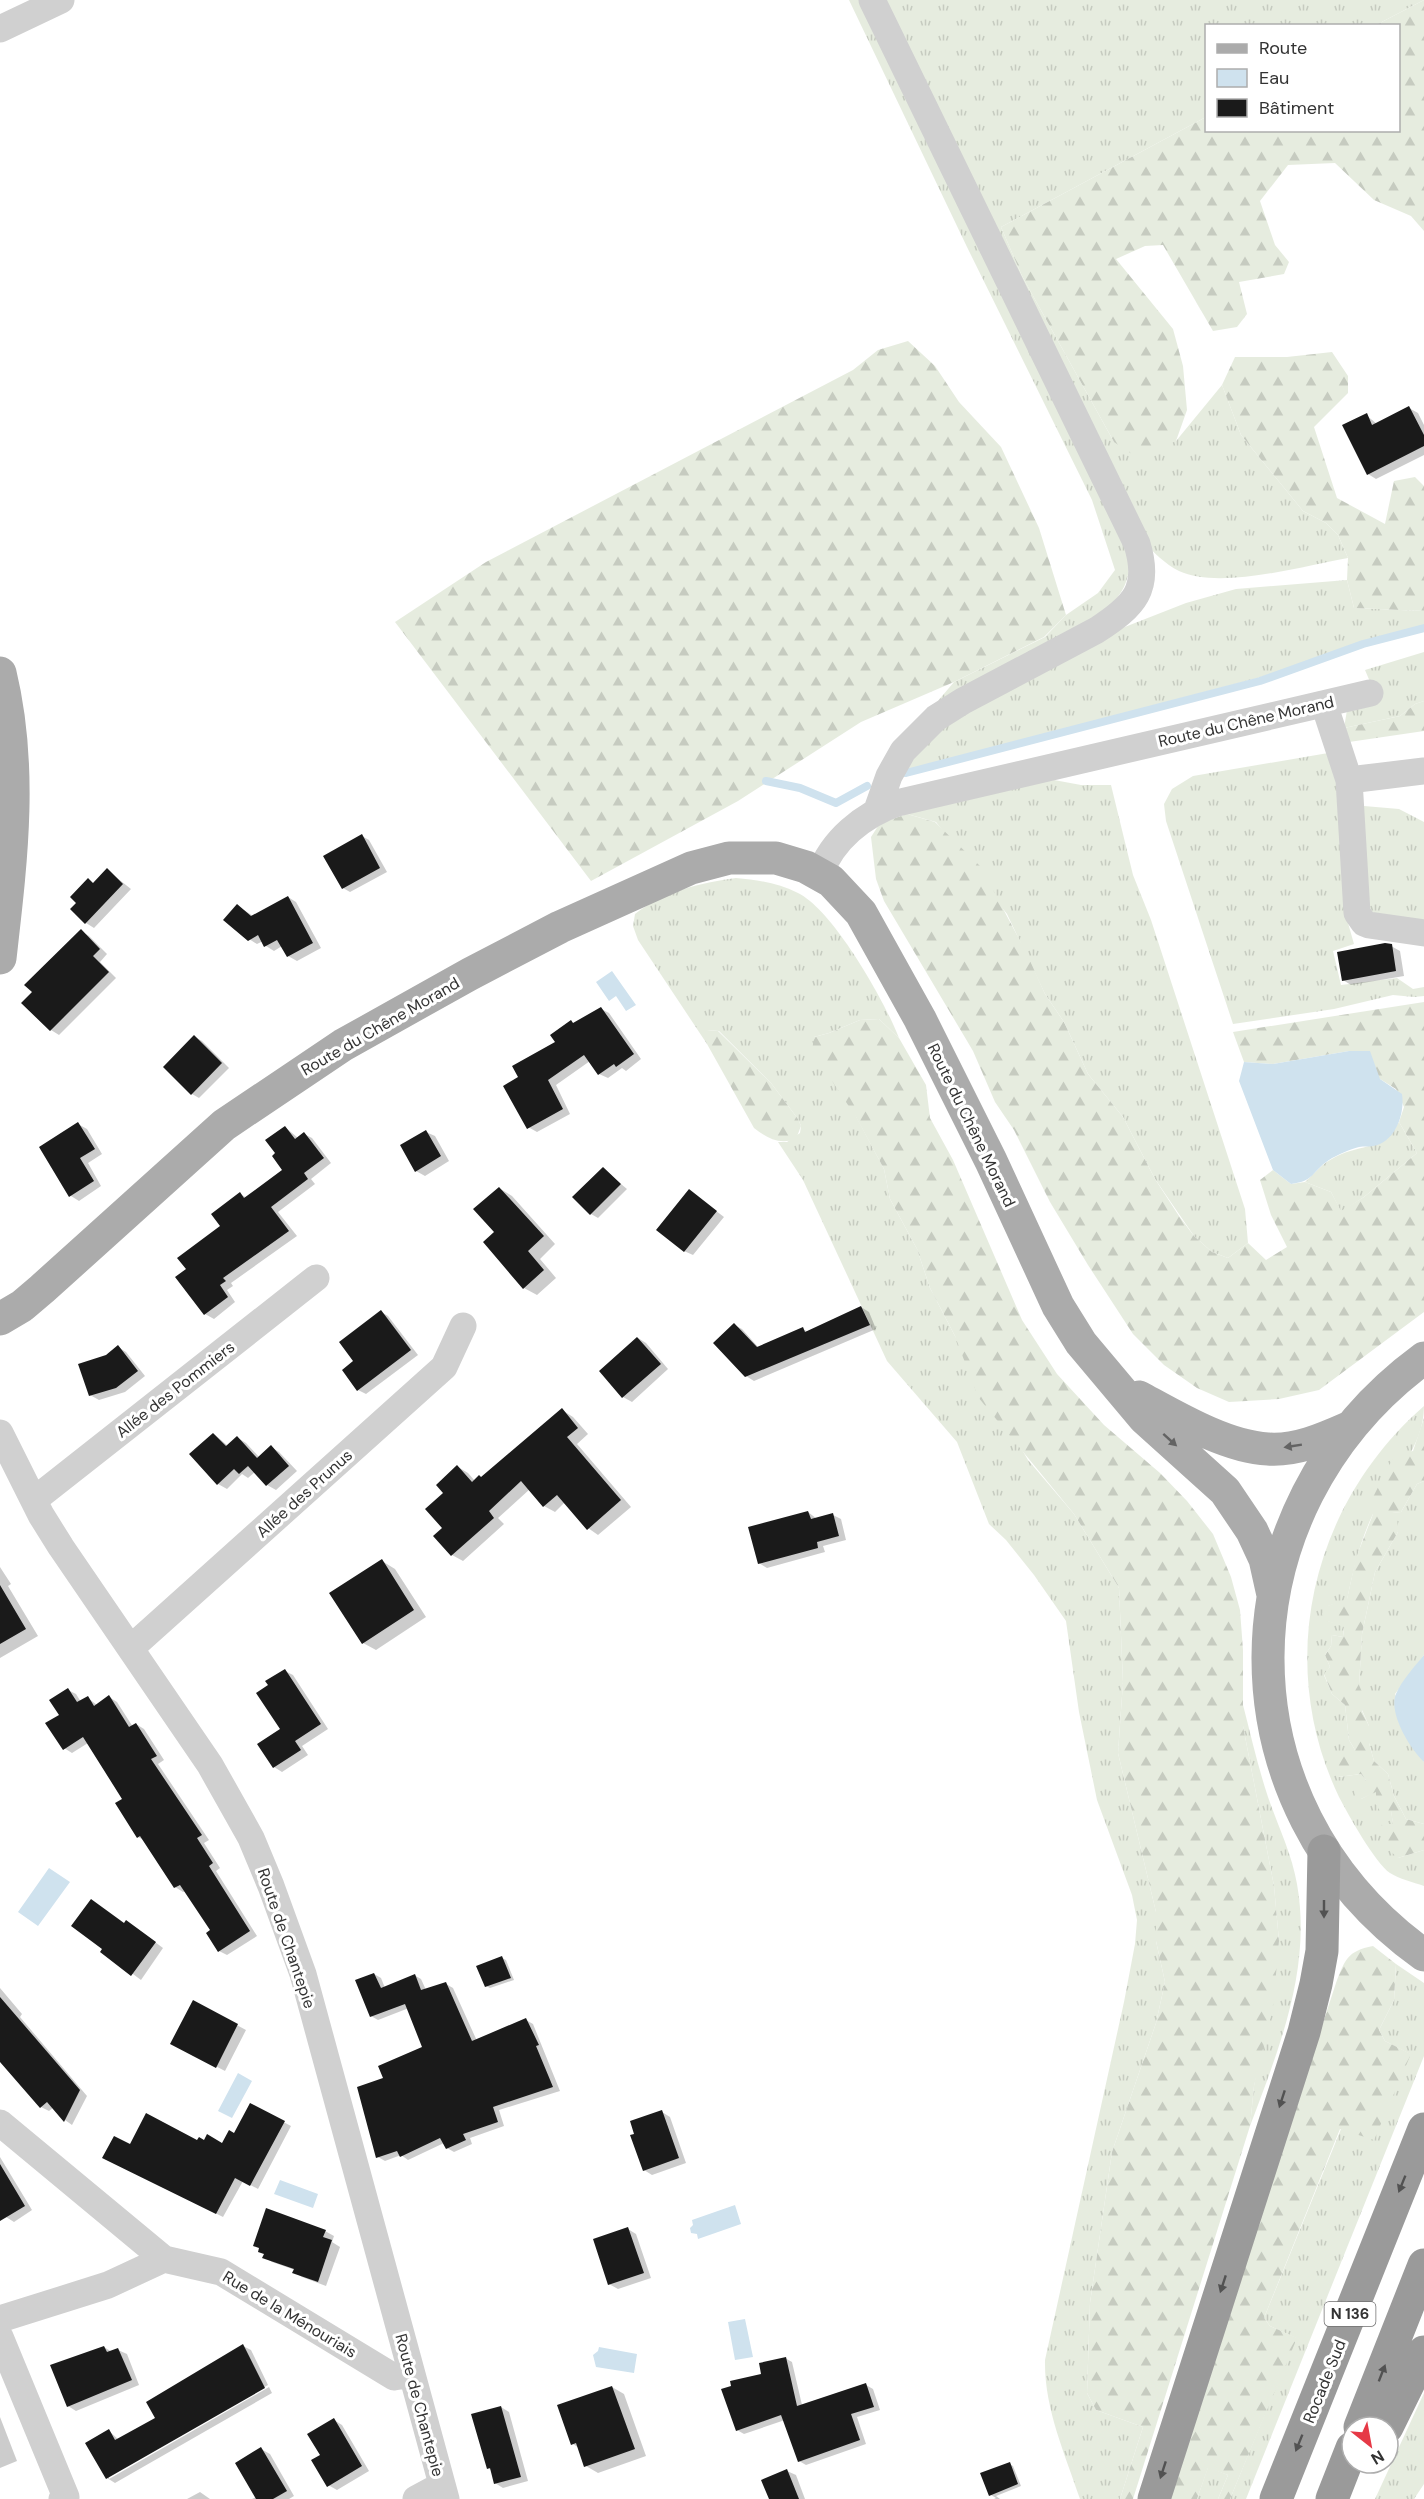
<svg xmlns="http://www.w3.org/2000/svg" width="1424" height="2499" font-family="'DM Sans',sans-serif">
	<defs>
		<pattern id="grass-tufts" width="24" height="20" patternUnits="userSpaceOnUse" patternTransform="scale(1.5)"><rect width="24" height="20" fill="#e6ecdf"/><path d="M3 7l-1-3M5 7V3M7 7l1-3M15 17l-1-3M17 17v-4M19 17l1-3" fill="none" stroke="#c6cbc0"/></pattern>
		<pattern id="forest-firs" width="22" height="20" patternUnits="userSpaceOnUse" patternTransform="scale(1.5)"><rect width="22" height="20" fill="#e6ecdf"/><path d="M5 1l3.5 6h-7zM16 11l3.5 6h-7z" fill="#c6cbc0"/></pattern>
	</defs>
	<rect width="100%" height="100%" fill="#fff"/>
	<path fill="url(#grass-tufts)" d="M849,0H865L1130,550C1129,584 1126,588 1104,614L937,702L954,682L1045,637L1066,615L1098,593L1115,570L1092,500L967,247Z
		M880,0H1424L1376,25L1206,26V117L1001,227L1022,276L1114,442L1176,441L1222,385L1241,435L1303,511L1326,523L1338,535L1348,558C1303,566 1220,590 1179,571C1165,564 1153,552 1143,541Z
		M1347,580L1354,608L1424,611V625L1363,642L1258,678L903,771L941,724L1112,632L1186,603L1236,589Z
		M1424,652V701L1415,704L1400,716L1344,728L1347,710L1379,703L1365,670Z
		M1334,752L1348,923L1354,944L1333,951L1341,985L1397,978L1413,989L1424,987V996L1414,997L1393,995L1334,1009L1233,1024L1166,821L1164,804L1172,789L1193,776Z
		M1054,780L1081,785H1111L1133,875L1151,920L1245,1209L1248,1243L1228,1258L1212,1252L1194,1236L1155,1179L1123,1117L1088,1074L1064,1022L1045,994L1007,914L936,822L907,814L1033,783Z
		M1364,806L1399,809L1424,822V925L1383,922L1364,904Z
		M736,878C758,880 779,883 798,893C833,910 885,1001 899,1038L879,1019L860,1020L829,1033L814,1037L884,1169L890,1199L917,1249L930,1288L955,1336L1028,1460L1074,1514L1119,1588L1123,1682L1118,1753L1156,1912V1941L1165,1982L1156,2023L1112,2152L1090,2303L1087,2393L1096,2410L1143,2427L1120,2499H1080C1065,2454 1044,2408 1045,2360L1124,2002L1135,1944L1137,1920L1132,1895L1097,1800L1079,1712L1066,1621L1034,1575L1006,1540L989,1524L957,1442L887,1361L803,1180L778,1142H787L800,1133L801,1126L798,1119L771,1083L719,1031L707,1030V1044L638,940L633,926L635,914C665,891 700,883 736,878Z
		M1399,1122L1417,1153L1364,1197L1341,1212L1331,1192L1305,1182C1313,1175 1321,1165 1330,1160C1359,1142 1379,1154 1399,1122Z
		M1424,1406C1424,1449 1390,1478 1373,1514C1360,1541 1353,1571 1347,1600L1328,1606V1621L1344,1626L1343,1637L1332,1635L1331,1646L1325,1655L1330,1667L1324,1675L1332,1694L1345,1705L1349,1740L1355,1750L1338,1777L1361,1774L1366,1780L1361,1799L1376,1791V1804L1391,1810L1398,1858L1424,1850V1886C1413,1882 1399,1879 1390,1873C1375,1863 1348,1814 1339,1797C1274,1661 1312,1504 1424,1406Z
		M1424,1481V1655L1395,1694L1424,1762V1824L1406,1819L1394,1796L1388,1774L1374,1761L1369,1743V1726L1362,1710L1359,1685L1362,1634L1375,1572L1398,1532L1390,1513L1401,1512L1417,1484Z
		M1243,1705C1251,1736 1258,1767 1268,1797C1278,1826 1292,1854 1297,1884C1312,1968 1279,2049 1250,2126L1254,2086L1279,1941L1274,1886L1243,1726Z
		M1396,1964L1424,1983V2056L1246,2499H1230L1296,2338L1270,2326L1264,2318L1341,2129L1353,2131L1410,2054L1385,2041L1379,2030L1394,2000Z
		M1424,2393V2484L1414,2499H1375Z
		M1208,2467L1228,2475L1218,2499H1197Z"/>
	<path fill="url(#forest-firs)" d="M1424,0V231L1411,216L1374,200L1335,163L1288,165L1260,201L1275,245L1289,262L1284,274L1239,282L1247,314L1237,327L1213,331L1163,245L1145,246L1116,259L1173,329L1183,366L1187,410L1176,441L1138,458L1114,442L1022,276L1001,227L1206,117V130H1398V26L1376,25Z
		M908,341L935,366L959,402L1001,447L1039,528L1066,615L1044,637L954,682L861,722L738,801L591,881L395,622L486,562L853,370L878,350Z
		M1332,352L1348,376V393L1314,427L1337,498L1385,524L1394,481L1415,477L1424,486V611L1354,608L1347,580L1348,558L1338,535L1326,523L1303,511L1241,435L1222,385L1235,357H1287Z
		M1424,701V731L1349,742L1344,728L1400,716L1415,704Z
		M907,814L935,822L981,867L1026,952L1045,994L1064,1022L1088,1074L1123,1117L1155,1179L1179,1216L1194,1236L1212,1252L1228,1258L1248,1243L1266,1260L1287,1247L1271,1215L1260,1180L1273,1170L1291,1184L1305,1182L1331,1192L1341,1211L1364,1197L1417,1153L1399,1122L1404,1107L1396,1089L1380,1079L1349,1051L1273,1064L1244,1062L1233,1032L1424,1002V1312L1319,1390L1279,1399L1229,1402L1197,1388L1164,1365L1133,1334L1088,1265L1050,1202L1014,1130L995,1102L973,1051L884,901L876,879L871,837L880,823Z
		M879,1019L899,1038L926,1085L930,1118L953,1160L1022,1320L1057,1374L1104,1425L1160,1473L1187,1501L1213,1534L1231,1577L1240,1610L1243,1650V1726L1274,1886L1279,1941L1273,2007L1254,2086L1250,2126L1133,2499H1120L1143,2427L1096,2410L1087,2393L1090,2303L1112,2152L1156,2023L1165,1982L1156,1941V1912L1118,1753L1123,1682L1119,1588L1074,1514L978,1397L955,1336L930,1288L917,1249L890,1199L884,1169L856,1117L812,1051L814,1037L829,1033L860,1020Z
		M707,1030L718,1031L771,1083L798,1119L801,1126L796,1139C779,1145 767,1138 754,1128L707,1044Z
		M1424,1418V1481L1417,1484L1401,1512L1392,1513L1397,1515L1398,1532L1375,1572L1362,1634L1359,1685L1365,1699L1362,1711L1369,1726V1743L1374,1761L1388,1774L1394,1796L1406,1819L1424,1824V1850L1398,1858L1388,1849L1380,1833L1382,1824H1393L1391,1811H1380L1376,1804V1792L1361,1799L1355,1797L1354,1790L1366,1780L1361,1774L1338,1777L1334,1766L1336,1756L1355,1750L1349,1740L1345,1705L1332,1694L1324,1674L1330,1667L1325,1655L1331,1646L1332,1635L1343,1637L1344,1627L1327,1621L1322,1614L1327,1606L1347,1599L1356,1558L1373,1514L1367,1509L1395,1454L1413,1451Z
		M1373,1946L1396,1964L1394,2000L1379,2030L1385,2041L1411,2054L1374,2140L1340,2129L1264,2318L1270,2326L1297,2338L1230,2499H1218L1228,2475L1208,2468L1197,2499H1166L1336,1983C1345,1960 1347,1951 1373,1946Z"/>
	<path fill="#cfe2ee" d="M612,971L636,1005L626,1011L616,996L609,1001L596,982Z
		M1349,1051H1370L1380,1079L1402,1094C1405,1113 1396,1142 1373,1146C1369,1147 1364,1146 1359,1147C1350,1149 1337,1155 1329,1160C1311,1172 1315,1181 1291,1184L1273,1170L1239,1081L1244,1062L1273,1064Z
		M1424,1655V1762C1410,1749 1388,1713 1396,1694C1402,1680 1415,1666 1424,1655Z
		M49,1868L70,1882L38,1926L18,1912Z
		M238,2073L252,2081L232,2118L218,2111Z
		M280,2180L318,2194L313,2208L274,2194Z
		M735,2205L741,2224L698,2239L697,2234L691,2233L690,2228L693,2225L692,2220Z
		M745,2319L753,2357L735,2360L728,2322Z
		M599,2347L637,2354L634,2373L596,2367L593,2355L598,2351Z"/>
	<path fill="#0003" d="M1409,408L1418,413L1424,425V455L1376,479L1368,474L1366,415L1377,424Z
		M362,836L369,840L387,872L350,892L343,888Z
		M107,870L131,889L94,928L86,923L94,884Z
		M288,897L296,902L321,948L297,961L288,956L282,946L274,951L266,946L263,941L257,944L249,939L238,906L253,916Z
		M81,931L89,936L107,954L100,962L116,978L59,1035L51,1030Z
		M1391,946L1400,951L1404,976L1351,985L1343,980Z
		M601,1009L609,1013L641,1059L626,1071L622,1068L608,1078L599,1074L590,1061L556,1085L570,1114L537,1132L528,1127L520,1078L557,1043L571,1022L575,1024Z
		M195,1037L202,1041L229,1068L199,1098L192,1094Z
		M78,1124L87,1129L102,1154L88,1163L101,1186L79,1201L71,1196Z
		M285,1127L298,1138L304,1134L312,1138L331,1163L311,1179L315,1184L278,1212L297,1236L231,1283L233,1286L227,1290L235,1302L214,1319L205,1314L188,1269L222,1226L240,1194L247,1198L284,1170Z
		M426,1132L435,1136L449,1161L425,1176L416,1171Z
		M603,1169L627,1189L598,1218L591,1214Z
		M499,1188L512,1196L555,1244L540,1259L556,1278L537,1295L524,1288L496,1232Z
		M690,1191L724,1217L693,1255L684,1251Z
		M861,1307L869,1312L876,1329L754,1381L746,1376L734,1325L742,1329L759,1348L803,1329L808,1332Z
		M381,1312L388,1316L418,1355L366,1394L358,1390L355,1361Z
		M638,1338L646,1343L668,1369L632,1402L623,1397L601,1371Z
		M118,1347L126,1352L145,1376L125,1392L99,1400L90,1395L106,1356Z
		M562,1410L573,1417L588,1434L577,1444L631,1507L598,1535L588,1528L565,1502L555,1512L544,1506L530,1489L498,1518L504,1524L463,1561L452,1555L444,1528L445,1494L458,1467L468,1473L475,1481L482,1478Z
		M214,1434L228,1446L238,1438L246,1443L259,1457L271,1447L279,1452L297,1471L276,1490L267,1485L255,1472L248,1478L242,1474L227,1489L218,1484Z
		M808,1512L817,1519L833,1515L841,1519L846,1540L823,1546L825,1552L767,1568L759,1563Z
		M382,1561L395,1569L426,1617L376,1650L363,1643Z
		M0,1567L11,1584L8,1586L38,1636L0,1658Z
		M285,1671L293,1675L328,1729L302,1746L308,1755L282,1772L274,1767L282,1730Z
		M68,1690L76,1694L81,1702L88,1698L97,1705L109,1697L117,1702L133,1727L136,1724L144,1729L164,1760L158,1764L209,1840L204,1843L220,1868L216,1871L257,1936L227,1955L219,1951L212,1931L186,1891L183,1892L175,1887L146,1841L138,1837L124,1799L88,1743L72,1753L64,1748L61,1715Z
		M125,1924L135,1927L163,1948L141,1980L102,1951Z
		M502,1958L506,1960L514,1980L490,1988L486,1986Z
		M374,1974L381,1978L385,1988L414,1975L421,1979L426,1990L446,1984L453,1988L477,2041L526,2020L533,2024L560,2091L499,2110L504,2126L470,2138L472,2144L454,2152L447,2148L444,2143L408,2160L401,2155L385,2161L378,2157L386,2079L424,2047L409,2008L378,2020L371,2016Z
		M0,1988L22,2014L20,2017L87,2096L72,2125L65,2120L54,2107L49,2111L41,2107L0,2053Z
		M194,2002L246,2030L225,2071L181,2048Z
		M251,2105L291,2126L258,2189L243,2181L223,2217L111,2161L130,2146L198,2142L223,2145L235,2135Z
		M662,2112L670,2117L686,2163L652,2175L644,2170Z
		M0,2157L32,2210L14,2222L6,2217L0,2209Z
		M628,2229L636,2234L651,2278L618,2289L609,2284Z
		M325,2231L334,2236L332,2242L340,2247L326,2286L302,2277L294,2272L295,2270L272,2262L264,2257L265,2254L260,2248Z
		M243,2346L251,2350L268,2385L109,2476V2479L269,2387L272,2393L115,2483L107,2478L109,2431L119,2440L157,2418Z
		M104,2347L112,2352L118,2350L127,2354L139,2385L76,2411L68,2406Z
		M785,2358L792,2362L802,2405L866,2385L873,2389L880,2410L857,2417L866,2444L806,2465L799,2461L785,2420L744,2434L737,2430L763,2375Z
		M612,2387L624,2394L646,2456L598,2473L586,2466L579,2448L573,2444Z
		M501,2407L509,2412L528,2481L503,2488L495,2483L491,2470L488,2468Z
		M0,2417L17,2461L0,2468Z
		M334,2420L342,2425L369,2471L337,2490L328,2485L322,2455Z
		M261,2449L270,2454L294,2496L289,2499H252L256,2497Z
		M1009,2464L1013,2466L1021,2486L996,2496L1000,2499H994L996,2498L991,2495Z
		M787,2471L796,2475L805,2499H770Z
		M200,2492L210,2499H187Z"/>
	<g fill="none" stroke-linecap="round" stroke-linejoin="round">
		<path stroke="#cfe2ee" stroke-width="8" d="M906,773L1260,681L1363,644L1424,628
			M766,781L800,788L836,803L867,786"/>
	</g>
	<path fill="#1a1a1a" d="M1409,406L1424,435V446L1367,475L1342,425L1367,413L1372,425Z
		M362,834L380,868L342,889L323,856Z
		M107,868L123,884L85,924L70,909L76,903L70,897L88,878L93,883Z
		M288,896L313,943L287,957L277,940L264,947L258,935L248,941L223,920L237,904L251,916Z
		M81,929L100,949L93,956L109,972L50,1031L21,1003L32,992L24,985Z
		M1385,943L1392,944L1396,971L1342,981L1337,952Z
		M601,1007L634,1054L616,1067L614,1064L598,1075L584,1055L548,1080L563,1109L527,1129L503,1086L518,1077L512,1066L555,1042L550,1035L571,1020L573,1023Z
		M194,1035L222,1063L191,1095L163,1067Z
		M78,1122L95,1149L80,1158L94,1181L69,1197L39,1147Z
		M285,1126L295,1139L304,1132L324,1158L304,1173L308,1179L271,1207L289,1231L223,1278L226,1281L220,1285L228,1297L204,1315L175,1277L186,1269L177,1258L220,1226L211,1214L240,1192L244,1198L282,1170L272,1156L275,1153L265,1140Z
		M426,1130L441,1156L415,1172L400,1145Z
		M603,1167L621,1184L590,1215L572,1197Z
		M499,1187L544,1236L528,1251L544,1270L523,1289L483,1242L494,1232L473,1209Z
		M689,1189L717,1211L684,1252L656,1230Z
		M861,1306L870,1325L745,1377L713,1343L734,1323L757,1347L803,1327L805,1332Z
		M381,1310L411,1350L357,1391L342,1370L353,1361L339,1342Z
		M637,1337L661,1364L622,1398L599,1371Z
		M118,1345L138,1371L116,1388L89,1396L78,1364L106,1355Z
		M562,1408L578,1428L567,1437L621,1500L587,1530L557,1495L543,1507L521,1481L489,1511L494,1518L451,1556L433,1536L442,1528L425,1509L443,1493L436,1485L457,1465L472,1482L479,1475L481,1477Z
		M213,1433L226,1446L237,1436L257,1458L271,1445L289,1466L266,1486L248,1466L239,1474L234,1469L217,1485L189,1454Z
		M808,1511L811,1519L833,1513L839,1536L817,1542L818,1548L758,1564L748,1527Z
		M382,1559L414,1610L362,1644L329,1593Z
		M0,1585L26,1629L0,1644Z
		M285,1669L321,1724L295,1741L301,1750L273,1768L257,1744L280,1729L256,1693L268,1685L265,1681Z
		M68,1688L77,1702L88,1696L94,1706L109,1695L129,1727L136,1723L157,1756L151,1759L202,1835L197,1838L213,1863L209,1866L250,1931L218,1952L206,1933L210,1930L180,1885L174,1888L140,1836L137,1838L115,1803L122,1799L83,1737L63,1750L45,1723L59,1715L49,1700Z
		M91,1899L124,1923L126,1920L156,1942L131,1976L100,1952L102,1949L71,1926Z
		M502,1956L511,1978L485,1987L476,1966Z
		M374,1973L381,1988L415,1974L421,1990L446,1982L472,2041L526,2018L539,2045L536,2046L553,2087L493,2107L498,2122L463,2134L466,2140L446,2149L440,2138L400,2157L397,2151L376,2158L357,2087L383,2078L378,2066L422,2047L405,2004L370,2017L355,1980Z
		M0,1997L80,2090L64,2122L47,2102L40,2108L0,2062Z
		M193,2000L238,2024L216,2068L170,2044Z
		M250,2103L285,2121L250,2186L235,2178L216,2214L102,2158L114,2136L130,2144L146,2113L197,2140L199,2137L204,2140L207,2134L222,2143L229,2130L234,2133Z
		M662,2110L679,2158L643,2171L630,2135L634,2134L630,2121Z
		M0,2164L25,2206L0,2221Z
		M266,2208L326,2230L323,2237L332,2240L318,2282L292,2273L294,2269L262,2258L264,2254L258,2252L259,2248L253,2246Z
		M628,2227L644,2273L608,2285L593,2239Z
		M243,2344L265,2388L106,2479L85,2443L109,2429L115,2440L155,2418L146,2402Z
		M104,2346L107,2352L118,2348L132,2380L67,2407L50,2365Z
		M786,2357L797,2406L866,2383L874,2407L851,2414L860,2440L798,2462L781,2415L736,2431L721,2389L731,2386L730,2381L761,2374L759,2363Z
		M612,2386L635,2449L584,2467L576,2443L571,2445L557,2405Z
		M501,2406L521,2477L494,2484L490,2468L487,2469L471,2414Z
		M334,2418L362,2466L327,2487L311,2460L320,2455L307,2434Z
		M261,2447L287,2491L273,2499H256L235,2463Z
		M1010,2462L1018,2484L989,2496L980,2473Z
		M787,2469L799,2499H769L761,2480Z"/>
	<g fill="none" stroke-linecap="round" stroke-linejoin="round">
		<path stroke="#d0d0d0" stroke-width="27" d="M872,0L1137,544C1151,589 1134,606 1097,630L963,701L936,718L903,751L889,776L877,810
			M0,29L61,0
			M1324,704L1349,780L1357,913L1364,923L1369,925L1424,933
			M1349,780L1424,771
			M820,874C832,840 863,815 897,803L1370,693
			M0,1433L41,1515L61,1547L210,1765L251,1838L271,1886L303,1974L446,2499
			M34,1500L316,1278
			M131,1648L444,1367L463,1326
			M0,2123L164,2259
			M0,2319L108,2285L164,2259L221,2272L394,2377L412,2374
			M0,2337L66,2497L62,2499
			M416,2499L442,2485"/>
		<path stroke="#ababab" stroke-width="33" d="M0,673C23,768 11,862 0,958
			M0,1319L22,1306L42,1289L224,1125L343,1045L470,974L560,927L691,868L729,858H776L806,867L831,881L861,913L920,1019L991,1161L1058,1306L1081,1343L1144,1418L1225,1491L1252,1531L1265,1559L1273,1595
			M1424,1358C1218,1509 1214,1805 1424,1955
			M1139,1397C1176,1417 1226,1447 1268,1449C1296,1451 1323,1439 1348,1428"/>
		<path stroke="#9a9a9a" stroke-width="33" d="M1360,2427L1424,2265
			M1387,2427L1424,2352
			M1154,2499L1304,2032L1316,1984L1322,1951L1324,1851
			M1276,2499L1424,2129
			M1332,2499L1352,2448"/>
	</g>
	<defs><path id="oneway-solid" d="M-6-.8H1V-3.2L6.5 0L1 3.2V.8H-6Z" transform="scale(1.5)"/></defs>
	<g fill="#636363">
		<use href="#oneway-solid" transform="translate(1170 1440) rotate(42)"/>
		<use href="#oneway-solid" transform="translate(1293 1446) rotate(171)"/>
	</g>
	<g fill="#525252">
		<use href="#oneway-solid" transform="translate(1324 1909) rotate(90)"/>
		<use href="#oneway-solid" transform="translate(1282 2099) rotate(108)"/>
		<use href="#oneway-solid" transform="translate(1402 2184) rotate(112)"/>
		<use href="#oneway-solid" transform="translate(1223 2284) rotate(108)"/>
		<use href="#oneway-solid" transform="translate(1382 2373) rotate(-69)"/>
		<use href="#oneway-solid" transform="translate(1299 2443) rotate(112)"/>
		<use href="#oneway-solid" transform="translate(1163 2470) rotate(108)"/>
	</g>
	<g text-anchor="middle" stroke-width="6" stroke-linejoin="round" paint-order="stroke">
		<rect fill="#fff" stroke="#707070" stroke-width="1.5" x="1324.5" y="2302" width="51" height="24" rx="4.5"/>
		<g font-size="15" font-weight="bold" fill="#333">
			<text x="1350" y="2319">N 136</text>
		</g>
		<g font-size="16" fill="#333" stroke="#fff">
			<text transform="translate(1246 721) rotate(-13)" y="6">Route du Chêne Morand</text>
			<text transform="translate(380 1026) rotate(-30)" y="6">Route du Chêne Morand</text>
			<text transform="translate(972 1125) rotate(64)" y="6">Route du Chêne Morand</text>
			<text transform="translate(175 1389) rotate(-38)" y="6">Allée des Pommiers</text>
			<text transform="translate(304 1493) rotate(-42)" y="6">Allée des Prunus</text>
			<text transform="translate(287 1938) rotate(71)" y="6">Route de Chantepie</text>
			<text transform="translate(290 2314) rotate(31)" y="6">Rue de la Ménouriais</text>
			<text transform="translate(1324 2381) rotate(-68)" y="6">Rocade Sud</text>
			<text transform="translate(420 2405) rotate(75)" y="6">Route de Chantepie</text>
		</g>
	</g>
	<rect x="1205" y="24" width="195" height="108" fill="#ffffff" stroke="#adadad" stroke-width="1.5"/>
	<rect x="1217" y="44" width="30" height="9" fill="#ababab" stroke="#adadad" stroke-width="1.5"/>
	<text x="1259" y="54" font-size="18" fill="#333333">Route</text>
	<rect x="1217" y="69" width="30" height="18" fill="#cfe2ee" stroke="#adadad" stroke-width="1.5"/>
	<text x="1259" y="84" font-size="18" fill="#333333">Eau</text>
	<rect x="1217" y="99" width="30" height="18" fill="#1a1a1a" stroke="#adadad" stroke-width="1.5"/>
	<text x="1259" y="114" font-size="18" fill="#333333">Bâtiment</text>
	<g transform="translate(1370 2445) rotate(149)"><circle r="28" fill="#ffffff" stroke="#adadad" stroke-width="1.5"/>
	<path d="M0-4.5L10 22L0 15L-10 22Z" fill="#e63946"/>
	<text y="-9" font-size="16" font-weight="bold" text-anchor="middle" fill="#333333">N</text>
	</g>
</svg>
